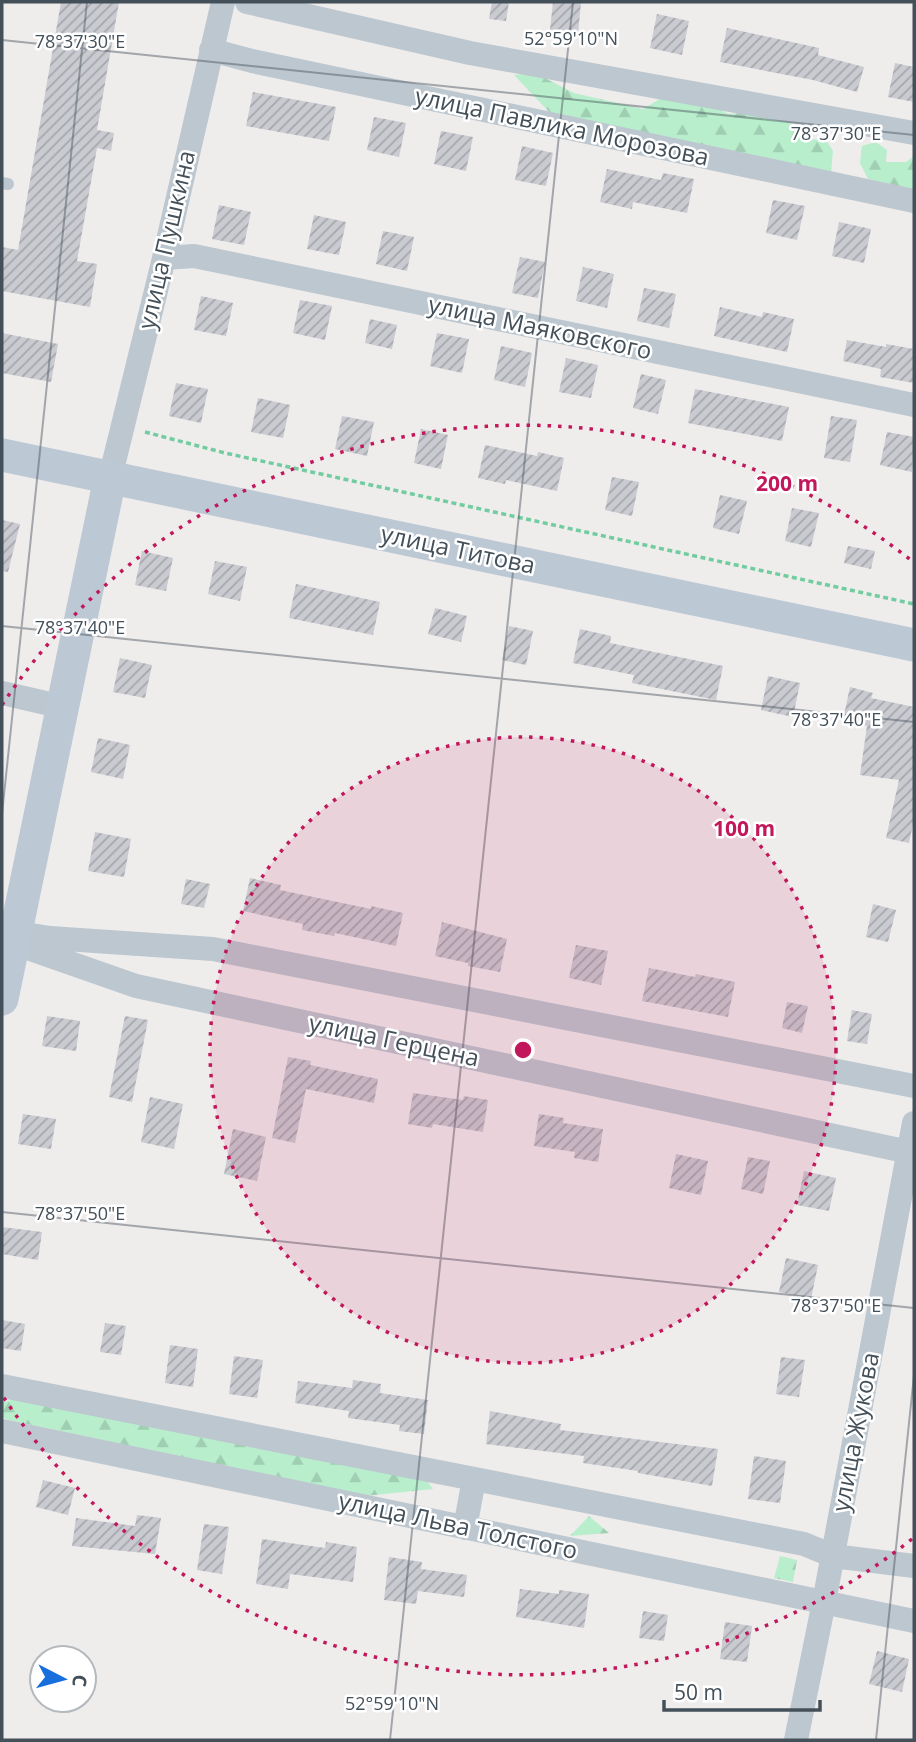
<svg xmlns="http://www.w3.org/2000/svg" width="916" height="1742" font-family="'Open Sans',sans-serif">
	<defs>
		<pattern id="forest-firs" width="22" height="20" patternUnits="userSpaceOnUse" patternTransform="scale(1.75)"><rect width="22" height="20" fill="#b9eecd"/><path d="M5 1l3.5 6h-7zM16 11l3.5 6h-7z" fill="#a0ceb2"/></pattern>
		<pattern id="building-hatch" width="6" height="6" patternUnits="userSpaceOnUse" patternTransform="scale(1.75)"><rect width="6" height="6" fill="#c9cbd1"/><path d="M-1 1l2-2M0 6l6-6M5 7l2-2" fill="none" stroke="#a5a7ad"/></pattern>
	</defs>
	<rect width="100%" height="100%" fill="#efecec"/>
	<path fill="url(#forest-firs)" d="M535,73L574,93L643,109L663,97L708,102L728,114L757,112L789,119L802,141L825,138L833,151L831,172L552,115L514,75Z
		M876,142L887,150L886,162H906L914,156V190L868,179L860,163L862,146Z
		M26,1397L422,1474L433,1489L365,1496L8,1420L2,1417V1402Z
		M589,1516L609,1533L570,1536Z
		M780,1556L797,1560L793,1582L774,1578Z"/>
	<path fill="url(#building-hatch)" d="M61,2H119L97,130L114,133L111,151L97,148L77,261L97,264L90,307L2,291V247L18,250Z
		M492,2H509L506,21L489,19Z
		M553,2L581,3L578,33L550,30Z
		M657,14L689,21L682,55L650,48Z
		M727,28L819,48L818,55L864,67L857,92L813,80L720,62Z
		M895,63L914,67V102L888,97Z
		M253,92L336,107L329,141L246,126Z
		M374,117L406,123L399,157L367,150Z
		M441,131L473,137L466,171L434,164Z
		M522,146L553,153L546,186L515,180Z
		M607,169L661,180L663,173L694,179L687,213L633,202L632,209L600,202Z
		M773,200L805,206L797,240L766,233Z
		M219,205L251,212L244,245L212,239Z
		M314,215L346,222L339,255L307,249Z
		M839,222L871,229L864,263L832,256Z
		M383,231L414,237L407,271L376,264Z
		M520,257L545,262L538,298L512,293Z
		M583,267L614,274L607,308L576,301Z
		M644,288L676,294L669,328L637,321Z
		M201,296L233,303L226,336L194,330Z
		M300,300L332,306L325,340L293,333Z
		M720,307L762,317L763,312L794,319L787,352L714,336Z
		M370,319L397,325L392,349L365,343Z
		M2,333L58,344L51,382L2,373Z
		M437,333L469,339L462,373L430,366Z
		M847,340L886,347V344L914,349V383L880,377L881,369L843,361Z
		M501,346L532,353L525,387L494,380Z
		M566,358L598,365L591,398L559,392Z
		M641,374L666,380L658,414L633,408Z
		M176,383L208,389L201,423L169,416Z
		M695,389L789,407L782,441L688,423Z
		M258,398L290,405L283,438L251,432Z
		M342,416L374,422L367,456L335,449Z
		M831,416L857,420L850,462L824,458Z
		M421,429L448,435L441,469L414,463Z
		M887,432L914,437L912,472L880,465Z
		M485,445L537,456L538,452L564,458L557,491L506,480L505,484L478,478Z
		M612,477L639,482L632,516L605,510Z
		M720,495L747,501L739,534L713,528Z
		M792,508L819,513L811,547L785,541Z
		M2,520L20,524L8,572L2,571Z
		M848,546L875,551L871,569L844,563Z
		M142,551L173,558L166,591L135,585Z
		M215,561L247,567L240,601L208,594Z
		M296,584L380,602L373,635L289,618Z
		M435,608L467,616L461,642L428,634Z
		M509,626L533,631L526,665L502,660Z
		M580,629L611,636L610,643L723,666L716,700L632,683L634,675L573,663Z
		M120,658L152,665L145,698L113,692Z
		M768,676L800,683L793,717L761,710Z
		M850,687L873,693L871,698L914,707V819L909,843L886,838L899,780L860,775L867,726L843,720Z
		M98,738L130,745L123,779L91,772Z
		M95,832L131,839L124,877L88,871Z
		M250,878L281,885L280,890L371,909V906L403,913L396,946L335,933L334,936L302,930L303,924L243,911Z
		M186,879L210,884L204,908L181,904Z
		M873,904L896,910L888,942L866,937Z
		M442,922L507,939L500,972L468,966V963L435,956Z
		M576,945L608,951L601,985L569,978Z
		M649,968L695,977L696,974L735,982L728,1017L642,1001Z
		M787,1002L808,1006L802,1033L782,1028Z
		M852,1010L872,1014L867,1044L847,1041Z
		M47,1016L80,1021L76,1051L42,1046Z
		M125,1016L148,1020L132,1102L109,1097Z
		M288,1057L311,1061L310,1065L378,1079L374,1103L306,1089L295,1143L272,1138Z
		M413,1093L463,1100L464,1096L488,1100L483,1132L433,1124L432,1128L408,1124Z
		M150,1097L183,1104L174,1149L141,1142Z
		M23,1114L56,1119L51,1149L18,1144Z
		M539,1114L564,1118L563,1123L603,1129L598,1162L574,1158L575,1152L534,1146Z
		M233,1129L266,1137L257,1181L224,1174Z
		M676,1154L708,1161L701,1195L669,1188Z
		M748,1157L770,1161L763,1194L741,1189Z
		M804,1171L836,1178L829,1211L797,1205Z
		M2,1227L42,1232L38,1260L2,1254Z
		M786,1258L818,1265L811,1299L779,1292Z
		M2,1320L25,1324L21,1351L2,1348Z
		M105,1323L126,1326L121,1355L100,1352Z
		M170,1345L198,1349L193,1387L165,1383Z
		M234,1356L263,1360L257,1398L229,1394Z
		M781,1357L805,1360L799,1397L776,1394Z
		M353,1380L381,1384L380,1393L428,1400L424,1434L399,1431L400,1425L348,1418L349,1411L295,1403L298,1381L352,1388Z
		M490,1411L561,1424L560,1430L718,1449L712,1486L638,1473V1471L583,1463L584,1456L486,1444Z
		M754,1456L786,1461L780,1503L748,1499Z
		M43,1480L75,1488L68,1515L36,1507Z
		M137,1515L161,1518L155,1554L72,1546L76,1518L135,1526Z
		M204,1524L229,1527L222,1574L197,1570Z
		M262,1539L325,1548L326,1542L357,1547L353,1582L290,1574L288,1589L256,1584Z
		M389,1557L422,1562L421,1569L467,1575L464,1597L418,1591L416,1604L384,1600Z
		M520,1589L559,1594V1590L589,1594L584,1628L516,1617Z
		M643,1611L668,1615L664,1641L639,1638Z
		M725,1622L752,1626L747,1662L720,1659Z
		M877,1651L909,1659L902,1692L869,1684Z"/>
	<g fill="none" stroke-linecap="round" stroke-linejoin="round">
		<path stroke="#71cc9f" stroke-width="3.5" stroke-dasharray="5 3.5" stroke-linecap="butt" d="M145,432L225,453L914,604"/>
		<path stroke="#bcc7cf" stroke-width="12" d="M2,183L8,184"/>
		<path stroke="#bcc7cf" stroke-width="24" d="M247,2L470,53L914,133
			M211,50L252,61L914,201
			M164,258L194,256L914,405
			M110,478L164,258L223,2
			M2,693L63,707
			M19,933L50,938L213,949L914,1086
			M2,942L13,943L136,986L914,1153
			M2,1386L804,1544L833,1556L914,1566
			M2,1431L914,1621
			M465,1528L474,1479
			M796,1740L824,1602L914,1123"/>
		<path stroke="#bcc8d4" stroke-width="33" d="M2,455L914,645
			M2,999L110,478"/>
	</g>
	<path fill="none" stroke="#445059" stroke-width="2" stroke-opacity="0.45" d="M2,40L914,135M2,626L914,722M2,814L87,2M2,1212L914,1308M390,1740L573,2M876,1740L914,1375"/>
	<circle cx="523" cy="1050" r="313" fill="#c2185b" fill-opacity=".12"/>
	<g fill="none" stroke="#c2185b" stroke-width="3.5" stroke-dasharray="3.5 7">
		<circle cx="523" cy="1050" r="313"/>
		<path d="M912 1539A625 625 0 0 1 2 1395M2 705A625 625 0 0 1 912 561"/>
	</g>
	<g text-anchor="middle" stroke-width="5" stroke-linejoin="round" paint-order="stroke">
		<g font-size="24" fill="#445059" stroke="#fff">
			<text transform="translate(562 127) rotate(12)" y="8">улица Павлика Морозова</text>
			<text transform="translate(167 240) rotate(-77)" y="8">улица Пушкина</text>
			<text transform="translate(540 328) rotate(12)" y="8">улица Маяковского</text>
			<text transform="translate(458 550) rotate(12)" y="8">улица Титова</text>
			<text transform="translate(394 1041) rotate(12)" y="8">улица Герцена</text>
			<text transform="translate(856 1432) rotate(-79)" y="8">улица Жукова</text>
			<text transform="translate(458 1526) rotate(12)" y="8">улица Льва Толстого</text>
		</g>
	</g>
	<g font-size="18" text-anchor="middle" fill="#445059" stroke="#fff" stroke-width="5" stroke-linejoin="round" paint-order="stroke">
		<text x="571" y="45">52°59'10"N</text>
		<text x="80" y="48">78°37'30"E</text>
		<text x="836" y="140">78°37'30"E</text>
		<text x="80" y="634">78°37'40"E</text>
		<text x="836" y="726">78°37'40"E</text>
		<text x="80" y="1220">78°37'50"E</text>
		<text x="836" y="1312">78°37'50"E</text>
		<text x="392" y="1710">52°59'10"N</text>
	</g>
	<circle cx="523" cy="1050" r="10" fill="#c2185b" stroke="#fff" stroke-width="3.5"/>
	<g font-size="21" text-anchor="middle" font-weight="bold" fill="#c2185b" stroke="#fff" stroke-width="5" stroke-linejoin="round" paint-order="stroke">
		<text x="787" y="491">200 m</text>
		<text x="744" y="836">100 m</text>
	</g>
	<rect width="916" height="1742" fill="none" stroke="#445059" stroke-width="7"/>
	<g transform="translate(63 1679) rotate(96)"><circle r="33" fill="#ffffff" stroke="#b4b9bd" stroke-width="2"/>
	<path d="M0-5L12 26L0 18L-12 26Z" fill="#176fdd"/>
	<text y="-10" font-size="19" font-weight="bold" text-anchor="middle" fill="#445059">С</text>
	</g>
	<path d="M664 1700v10h156v-10" fill="none" stroke="#445059" stroke-width="3.5"/>
	<text x="674" y="1700" font-size="21" fill="#445059" stroke="#ffffff" stroke-width="5" paint-order="stroke">50 m</text>
</svg>
